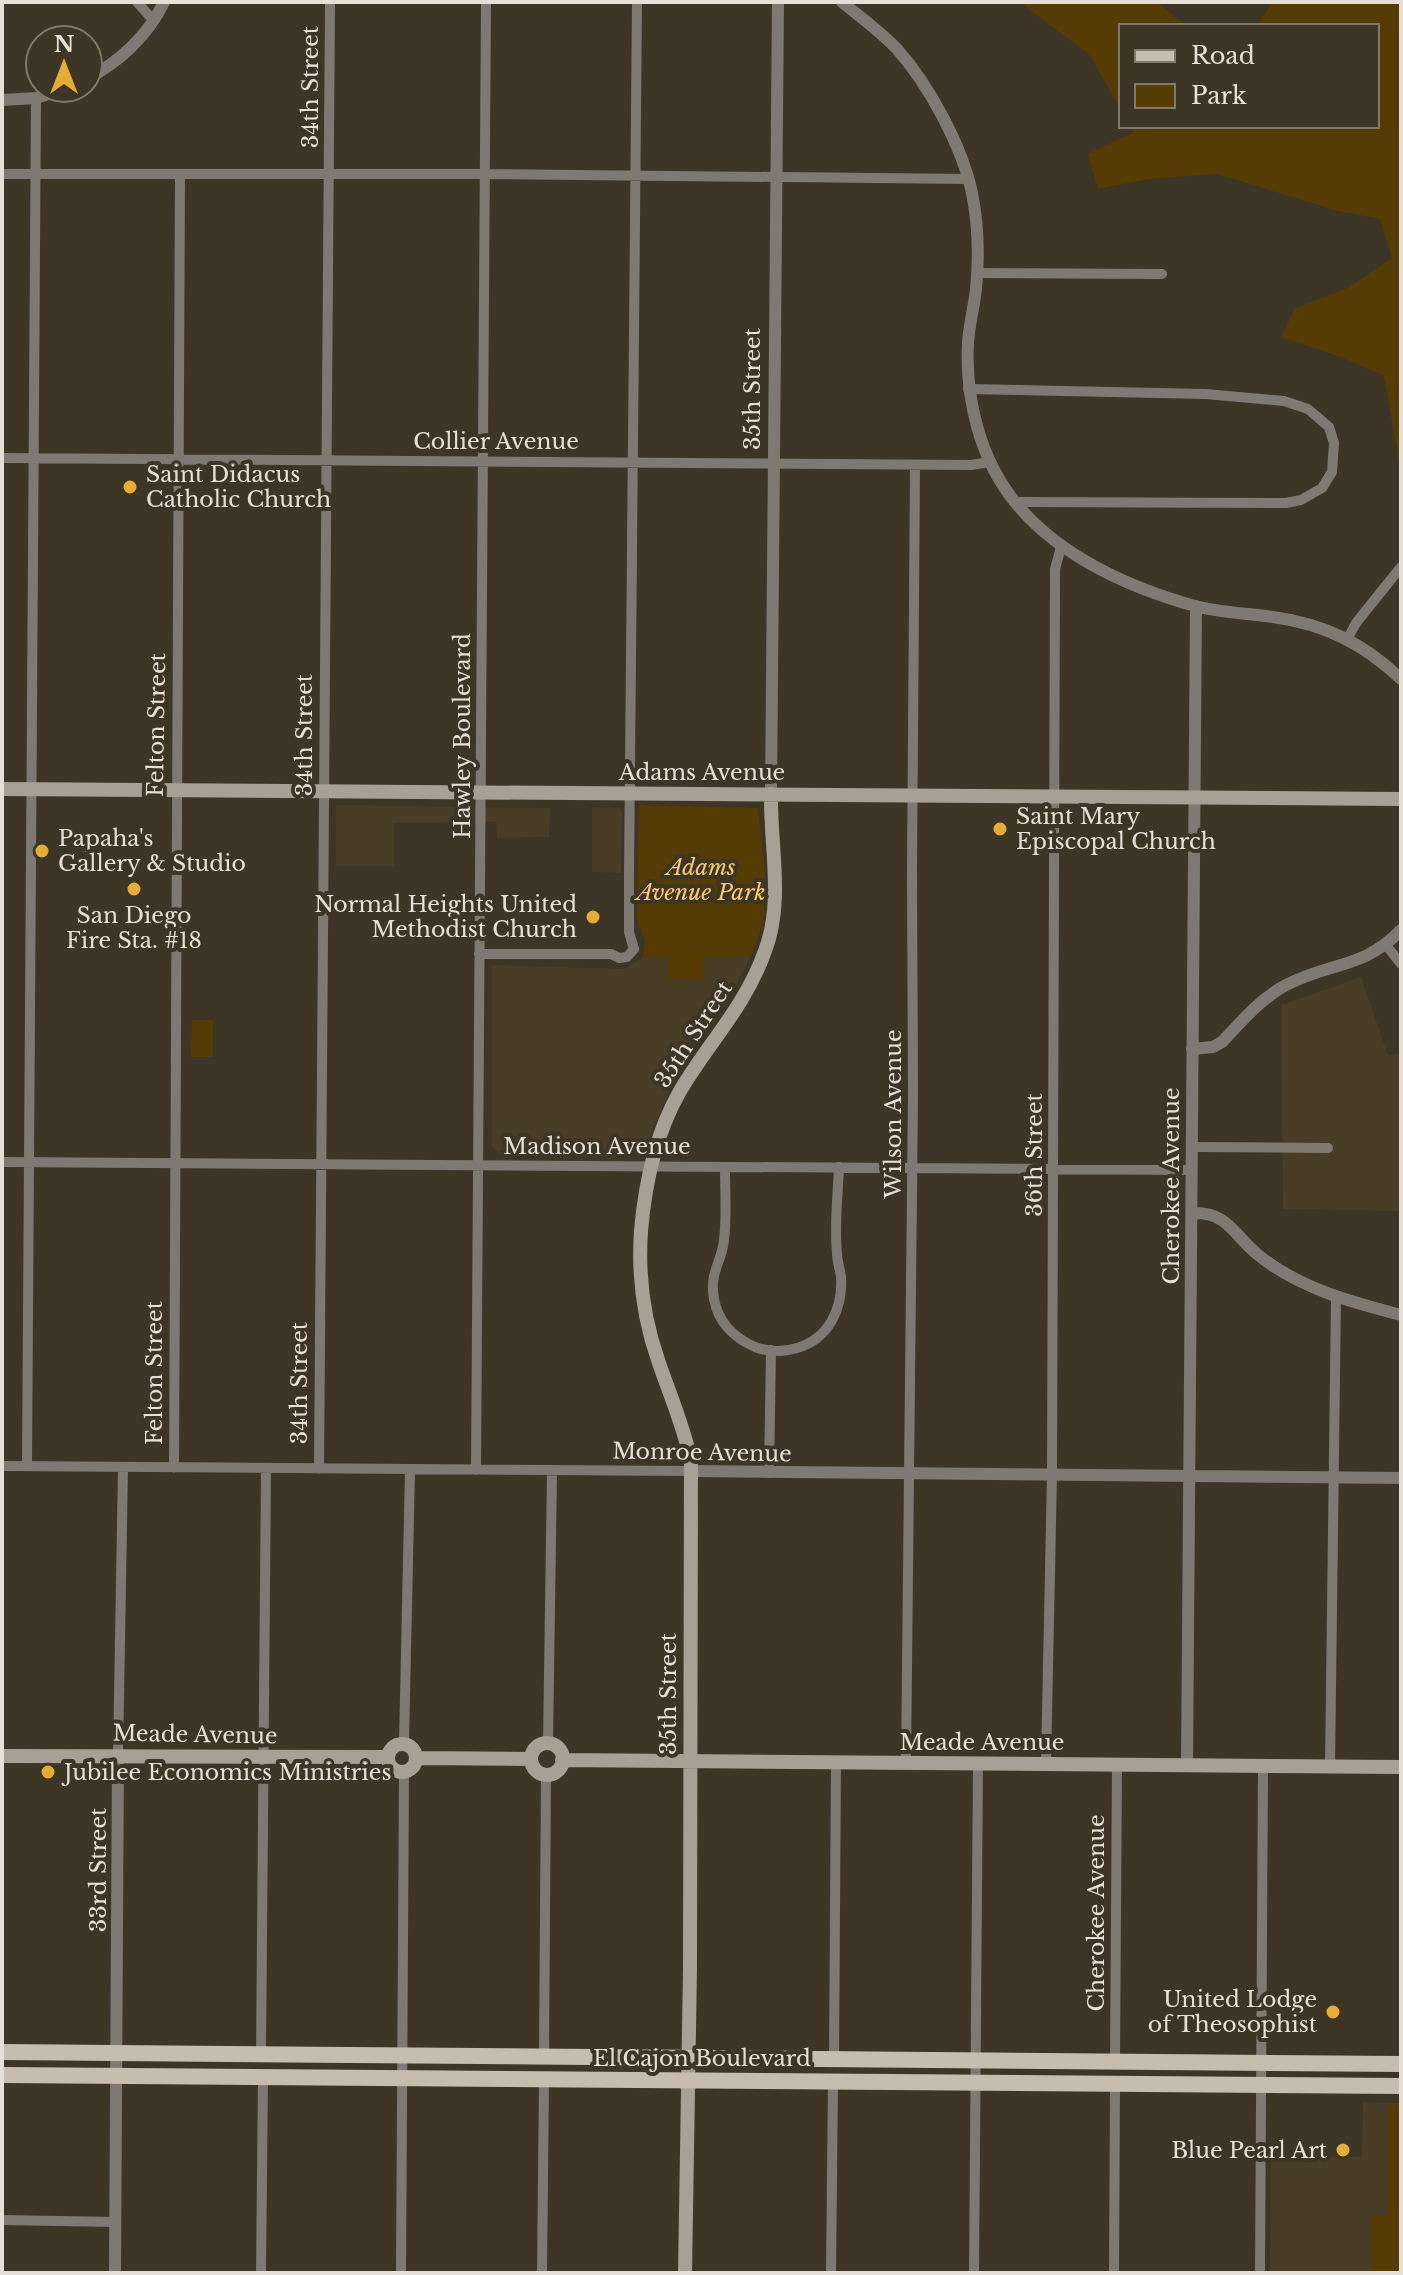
<svg xmlns="http://www.w3.org/2000/svg" width="1403" height="2275" font-family="'Libre Baskerville',serif">
	<rect width="100%" height="100%" fill="#3d3526"/>
	<path fill="#493d28" d="M336,805L550,808L549,837L497,838L496,822L394,823V866H336Z
		M592,807L620,808L622,811L621,873L592,872Z
		M643,957H750L727,1004L698,1040L668,1093L642,1155L502,1157L492,1146V965L624,969Z
		M1361,977L1388,1055L1401,1054V1211L1283,1209L1281,1005Z
		M1363,2102L1401,2103V2273H1270L1271,2156L1362,2157Z"/>
	<path fill="#553c04" d="M1019,2H1156L1187,26H1121V110L1089,54Z
		M1273,2H1401V474L1384,376L1341,357L1281,337L1295,308L1348,288L1392,258L1380,219L1338,211L1217,174L1149,179L1098,189L1088,154L1134,132L1131,126H1377V26H1256Z
		M639,805L758,808C763,858 775,910 750,957H643L645,941L637,920Z
		M668,958H703V979H668Z
		M192,1020H213V1057H191Z
		M1388,2105H1401V2273H1371V2216H1388Z"/>
	<g fill="none" stroke-linecap="round" stroke-linejoin="round">
		<path stroke="#7e7a73" stroke-width="10" d="M137,2L153,20
			M2,174H485L968,179
			M977,273L1162,274
			M968,389L1206,394L1284,401L1308,409L1329,427L1334,443L1332,472L1322,488L1301,500L1286,503L1014,502
			M2,458L971,465L990,462
			M1348,638L1356,623L1401,567
			M1386,945L1401,964
			M479,954H611L619,958L627,957L634,949L629,932V876L637,2
			M1191,1147L1328,1148
			M2,1162L1191,1170
			M725,1167C725,1191 727,1216 724,1240C722,1262 709,1272 714,1299C718,1322 734,1338 755,1347C768,1352 785,1352 797,1348C829,1339 843,1308 841,1277C840,1269 837,1261 837,1253C834,1225 838,1195 839,1167
			M2,1466L691,1471
			M27,1466L36,98
			M174,1468L180,175
			M319,1469L330,2
			M476,1470L486,2
			M769,1473L771,1350
			M404,1743L410,1470
			M548,1743L552,1471
			M118,1755L123,1467
			M906,1763L913,1094L912,869L915,465
			M1046,1763L1052,1475L1055,569L1061,547
			M1330,1766L1336,1296
			M261,2054L266,1468
			M544,2056L546,1774
			M834,2059L836,1763
			M1115,2061L1117,1765
			M2,2220L116,2222
			M261,2273L263,2077
			M401,2273L404,1772
			M542,2273L544,2079
			M831,2273L833,2081
			M974,2273L978,1763
			M1114,2273L1115,2083
			M1260,2273L1263,1766"/>
		<path stroke="#7e7a73" stroke-width="12" d="M842,2C860,17 881,32 897,49C929,85 962,146 972,193C978,223 979,259 976,289C974,307 969,325 968,343C965,398 980,459 1015,502C1058,556 1130,588 1195,606C1221,613 1247,613 1273,617C1325,624 1364,644 1401,679
			M88,78C120,62 149,34 164,2
			M2,100L36,98L67,88
			M771,794L778,2
			M1192,1049L1213,1047L1222,1042C1242,1021 1260,999 1286,985C1329,962 1364,969 1401,930
			M1192,1213C1228,1212 1232,1233 1257,1254C1298,1288 1351,1302 1401,1315
			M691,1471L1401,1478
			M1187,1766L1196,606
			M115,2273L118,1755"/>
		<path stroke="#a7a094" stroke-width="14" d="M2,789L1401,799
			M531 1759a16 16 0 1 1 32 0a16 16 0 1 1-32 0Z
			M388 1758a14 14 0 1 1 28 0a14 14 0 1 1-28 0Z
			M2,1756L387,1757
			M416,1758L531,1759
			M562,1760L1401,1767
			M685,2273L690,1969L691,1461C684,1427 670,1395 659,1363C644,1321 638,1274 641,1231C645,1183 656,1133 680,1091C709,1042 745,1007 765,951C784,901 770,846 771,794"/>
		<path stroke="#c6bdae" stroke-width="16" d="M2,2052L1401,2064
			M2,2075L1401,2086"/>
	</g>
	<g fill="#e5ad36" stroke="#3d3526" stroke-width="3">
		<circle cx="130" cy="487" r="8"/>
		<circle cx="1000" cy="829" r="8"/>
		<circle cx="42" cy="851" r="8"/>
		<circle cx="134" cy="889" r="8"/>
		<circle cx="593" cy="917" r="8"/>
		<circle cx="48" cy="1772" r="8"/>
		<circle cx="1333" cy="2012" r="8"/>
		<circle cx="1343" cy="2150" r="8"/>
	</g>
	<g text-anchor="middle" stroke-width="8" stroke-linejoin="round" paint-order="stroke">
		<g font-size="22" fill="#e5dfd6" stroke="#3d3526">
			<text transform="translate(310 87) rotate(-90)" y="8">34th Street</text>
			<text transform="translate(752 389) rotate(-90)" y="8">35th Street</text>
			<text x="496" y="449">Collier Avenue</text>
			<text transform="translate(156 725) rotate(-89)" y="8">Felton Street</text>
			<text transform="translate(304 735) rotate(-90)" y="8">34th Street</text>
			<text transform="translate(462 736) rotate(-90)" y="8">Hawley Boulevard</text>
			<text x="702" y="780">Adams Avenue</text>
			<text transform="translate(693 1034) rotate(-57)" y="8">35th Street</text>
			<text transform="translate(893 1114) rotate(-90)" y="8">Wilson Avenue</text>
			<text x="597" y="1154">Madison Avenue</text>
			<text transform="translate(1034 1155) rotate(-90)" y="8">36th Street</text>
			<text transform="translate(1171 1186) rotate(-90)" y="8">Cherokee Avenue</text>
			<text transform="translate(154 1373) rotate(-90)" y="8">Felton Street</text>
			<text transform="translate(299 1383) rotate(-90)" y="8">34th Street</text>
			<text transform="translate(702 1452) rotate(1)" y="8">Monroe Avenue</text>
			<text transform="translate(668 1694) rotate(-90)" y="8">35th Street</text>
			<text transform="translate(195 1734) rotate(1)" y="8">Meade Avenue</text>
			<text x="982" y="1750">Meade Avenue</text>
			<text transform="translate(98 1870) rotate(-90)" y="8">33rd Street</text>
			<text transform="translate(1096 1913) rotate(-90)" y="8">Cherokee Avenue</text>
			<text x="702" y="2066">El Cajon Boulevard</text>
		</g>
		<g font-size="22" fill="#e5dfd6" stroke="#3d3526" text-anchor="start">
			<text x="146" y="482">Saint Didacus<tspan x="146" dy="25">Catholic Church</tspan></text>
			<text x="1016" y="824">Saint Mary<tspan x="1016" dy="25">Episcopal Church</tspan></text>
			<text x="58" y="846">Papaha's<tspan x="58" dy="25">Gallery &amp; Studio</tspan></text>
			<text x="577" y="912" text-anchor="end">Normal Heights United<tspan x="577" dy="25">Methodist Church</tspan></text>
			<text x="134" y="923" text-anchor="middle">San Diego<tspan x="134" dy="25">Fire Sta. #18</tspan></text>
			<text x="64" y="1780">Jubilee Economics Ministries</text>
			<text x="1317" y="2007" text-anchor="end">United Lodge<tspan x="1317" dy="25">of Theosophist</tspan></text>
			<text x="1327" y="2158" text-anchor="end">Blue Pearl Art</text>
		</g>
		<g font-size="22" font-style="italic" fill="#fcca6b" stroke="#3d3526">
			<text x="701" y="875">Adams<tspan x="701" dy="25">Avenue Park</tspan></text>
		</g>
	</g>
	<rect width="1403" height="2275" fill="none" stroke="#e5dfd6" stroke-width="8"/>
	<rect x="1119" y="24" width="260" height="104" fill="#3d3526" stroke="#80796c" stroke-width="2"/>
	<rect x="1135" y="50" width="40" height="12" fill="#c6bdae" stroke="#80796c" stroke-width="2"/>
	<text x="1191" y="64" font-size="24" fill="#e5dfd6">Road</text>
	<rect x="1135" y="84" width="40" height="24" fill="#553c04" stroke="#80796c" stroke-width="2"/>
	<text x="1191" y="104" font-size="24" fill="#e5dfd6">Park</text>
	<g transform="translate(64 64)"><circle r="38" fill="#3d3526" stroke="#80796c" stroke-width="2"/>
	<path d="M0-6L14 30L0 20L-14 30Z" fill="#e5ad36"/>
	<text y="-12" font-size="22" font-weight="bold" text-anchor="middle" fill="#e5dfd6">N</text>
	</g>
</svg>
